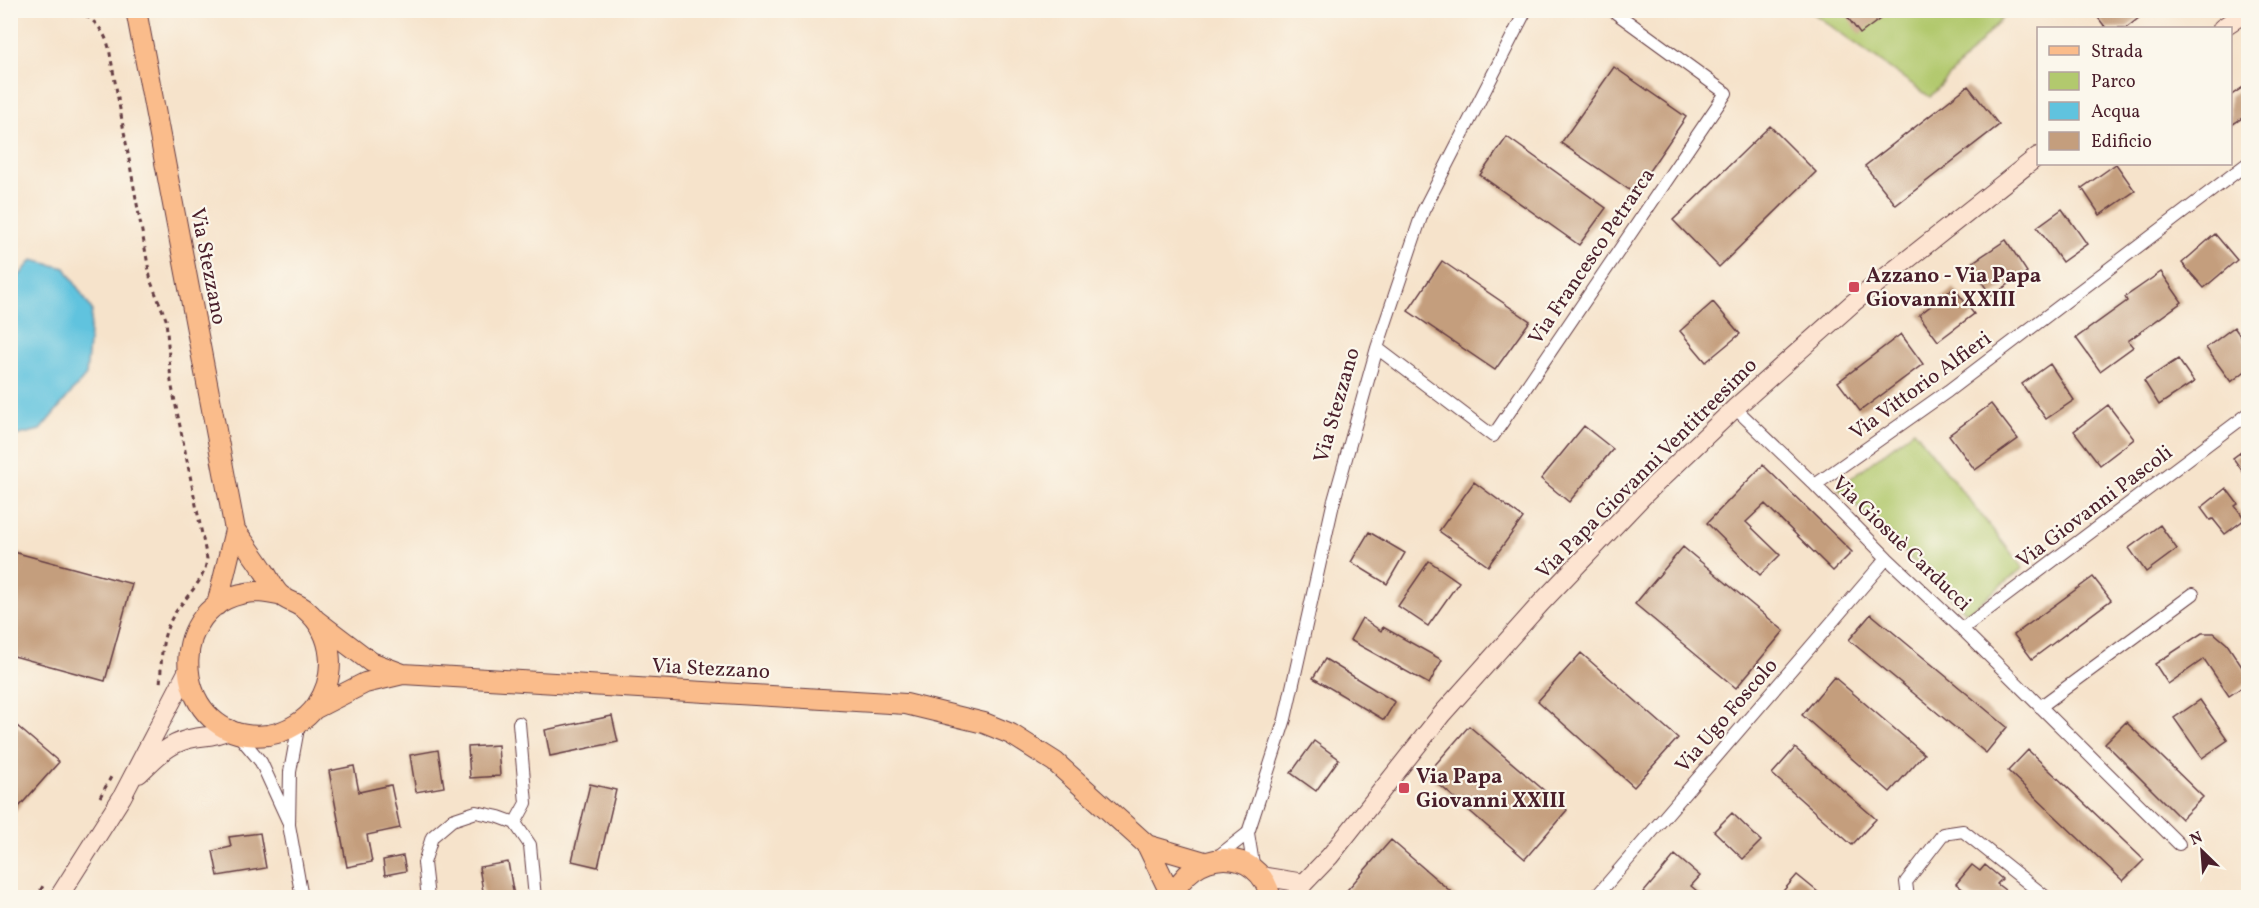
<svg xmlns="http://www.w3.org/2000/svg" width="2259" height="908" font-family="Vollkorn,serif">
	<rect width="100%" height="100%" fill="#fbf7ec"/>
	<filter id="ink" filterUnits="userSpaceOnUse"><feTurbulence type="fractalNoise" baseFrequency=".0167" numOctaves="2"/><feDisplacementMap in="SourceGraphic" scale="12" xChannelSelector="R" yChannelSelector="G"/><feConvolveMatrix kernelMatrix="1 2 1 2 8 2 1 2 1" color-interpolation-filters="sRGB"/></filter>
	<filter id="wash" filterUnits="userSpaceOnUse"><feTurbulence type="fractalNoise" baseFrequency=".008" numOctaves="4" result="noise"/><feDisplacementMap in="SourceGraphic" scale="24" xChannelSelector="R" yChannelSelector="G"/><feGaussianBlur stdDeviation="1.35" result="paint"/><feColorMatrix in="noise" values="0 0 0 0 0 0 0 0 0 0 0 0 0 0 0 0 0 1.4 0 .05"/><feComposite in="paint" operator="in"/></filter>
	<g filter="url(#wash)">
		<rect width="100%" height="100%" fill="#f6e3cb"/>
		<path fill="#b2c96e" stroke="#7e744c" stroke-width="1.5" d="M1810,11H2009L1930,97Z
			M1914,430L2023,568L1967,613L1838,488Z"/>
		<path fill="#60c3de" stroke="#557184" stroke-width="1.5" d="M32,260L65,268L92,310L86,375L40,430L11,437V286Z"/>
		<g id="blocks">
			<path fill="#c49e7d" d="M1842,10H1892L1860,34Z
				M2092,10H2149L2126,28H2106Z
				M1614,67L1686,117L1634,193L1561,143Z
				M2248,84V114L2230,126V96Z
				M1968,86L1999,125L1896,205L1865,166Z
				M1770,126L1816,172L1719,267L1673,220Z
				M1507,137L1606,208L1579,245L1480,175Z
				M2116,164L2135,191L2100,215L2082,188Z
				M2062,209L2087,244L2062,262L2037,227Z
				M2215,234L2237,260L2204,288L2182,263Z
				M2006,240L2027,272L1991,296L1970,264Z
				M1442,261L1530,321L1495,370L1408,311Z
				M2161,272L2182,302L2128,341L2133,347L2100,371L2076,338L2127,301L2125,297Z
				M1954,288L1974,314L1938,341L1919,315Z
				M1713,302L1740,334L1706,362L1680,331Z
				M2234,327L2248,347V369L2231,382L2206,348Z
				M1901,334L1923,364L1860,411L1838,382Z
				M2178,359L2194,382L2159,405L2144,381Z
				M2050,364L2074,400L2046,419L2022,384Z
				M1991,404L2018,439L1975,470L1949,435Z
				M2108,405L2134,439L2100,465L2074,431Z
				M1584,426L1613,449L1569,502L1541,479Z
				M2248,447V479L2233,458Z
				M1763,465L1852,552L1833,571L1765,504L1746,522L1780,555L1760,575L1707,523Z
				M1474,482L1523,518L1488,566L1439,531Z
				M2226,488L2238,504L2235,506L2245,519L2225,534L2213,519L2210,520L2201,508Z
				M2160,525L2177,549L2146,572L2129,548Z
				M1369,532L1405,553L1387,584L1351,562Z
				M1683,547L1784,631L1736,688L1635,604Z
				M10,551L132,584L105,681L10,655Z
				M1429,561L1459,582L1428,626L1398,606Z
				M2093,577L2111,600L2032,659L2014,635Z
				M1871,614L2007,727L1986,753L1849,640Z
				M1362,618L1381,631L1383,627L1442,660L1429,684L1350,640Z
				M2202,633H2214L2227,644L2248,676V683L2229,696L2204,659L2168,684L2155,664Z
				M1581,653L1678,738L1634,787L1538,701Z
				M1325,659L1395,702L1384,720L1313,678Z
				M1834,677L1924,754L1890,792L1802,715Z
				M2200,700L2228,740L2202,758L2174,718Z
				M612,716L618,742L550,756L545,730Z
				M10,720L59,762L10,817Z
				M2126,722L2203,797L2181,819L2105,743Z
				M1469,726L1567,810L1525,859L1427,774Z
				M1314,741L1339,759L1316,791L1291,773Z
				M498,745L500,776L470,778L468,747Z
				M1795,748L1876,819L1852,845L1772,774Z
				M438,750L444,787L416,792L410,755Z
				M2028,750L2144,860L2123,881L2008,771Z
				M354,766L359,792L391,785L400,828L367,835L372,862L347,867L329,771Z
				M590,784L616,790L598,867L572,861Z
				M1732,813L1761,841L1743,859L1714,831Z
				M260,833L266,868L218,876L213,851L231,847L229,837Z
				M1391,840L1457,897H1341Z
				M1675,855L1700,876L1691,886L1704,897H1651L1644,892Z
				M403,856L406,871L385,875L383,860Z
				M508,862L514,896L484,897L479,867Z
				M1972,865L1980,871L1985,865L2002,879L1997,884L2014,897H1973L1956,884Z
				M1797,875L1824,897H1778Z"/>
		</g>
	</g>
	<g filter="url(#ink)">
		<use href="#blocks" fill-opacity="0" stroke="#643c43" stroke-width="1.5"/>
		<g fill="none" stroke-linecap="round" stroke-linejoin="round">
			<g stroke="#643c43" stroke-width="14">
				<path id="street" d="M1377,348L1493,436L1726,93L1612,10
					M1735,408L1815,485L1887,558L1962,629L2179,844
					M1815,485L1948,391L2248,163
					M1962,629L2248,414
					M2040,707L2193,594
					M299,723L290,772L289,825L302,898
					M235,731L261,762L288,821
					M515,823L526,803L519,723
					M1216,858L1248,833
					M1254,870L1248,833L1285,719L1333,504L1377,348L1423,211L1526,10
					M428,898L424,863L432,837L452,820L476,812L499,817L515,823L530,845L535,898
					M1595,898L1887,558
					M1908,898L1906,882L1943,834L1963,831L2047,898"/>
			</g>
			<g stroke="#643c43" stroke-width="20">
				<path id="secondary" d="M2222,28L2248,11
					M139,774C154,759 168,744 189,739C206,735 213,738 230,729
					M1261,876L1304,883
					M58,898L122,797L187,672
					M1294,898L1304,883L1330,856L1442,714L1541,603L1644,495L1735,408L1854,302L2038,156"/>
			</g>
			<g stroke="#643c43" stroke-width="22">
				<path id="primary" d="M136,10L235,530L217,605
					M235,530C245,544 255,557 264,571C269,578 273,588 279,594C286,601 298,603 306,610C334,634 337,675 317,705C306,721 287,732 268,735C171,747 157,596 257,592C264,592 272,594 279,595
					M317,621L371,662L403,674
					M314,709L365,683L403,674L906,704L984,723L1011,734L1055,762L1147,845L1172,897
					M1147,845L1205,862
					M1172,898C1191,848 1258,844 1271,898"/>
			</g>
			<path stroke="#643c43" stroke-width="3" stroke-dasharray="4.5 4.5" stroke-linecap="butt" d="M79,10C94,21 104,29 109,48L151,282L166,319L171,382L207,559C204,586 179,600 169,624C160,643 162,663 160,684
				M100,797L111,777
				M36,898L43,886"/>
			<use href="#street" stroke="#fff" stroke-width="12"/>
			<use href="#secondary" stroke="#fde4d1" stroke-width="18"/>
			<use href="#primary" stroke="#fabc8b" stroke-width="20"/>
		</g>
	</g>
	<g fill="#d1495b" stroke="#fbf7ec" stroke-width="2">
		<rect x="1848" y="281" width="12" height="12" rx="3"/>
		<rect x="1398" y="782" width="12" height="12" rx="3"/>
	</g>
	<g text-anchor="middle" stroke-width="4.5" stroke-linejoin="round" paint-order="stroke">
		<g font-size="21" fill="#4a1f2b" stroke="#fbf7ec">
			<text transform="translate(1591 256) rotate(-56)" y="7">Via Francesco Petrarca</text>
			<text transform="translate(209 266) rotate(79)" y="7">Via Stezzano</text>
			<text transform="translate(1920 385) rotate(-36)" y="7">Via Vittorio Alfieri</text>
			<text transform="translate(1336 405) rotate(-74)" y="7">Via Stezzano</text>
			<text transform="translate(1646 468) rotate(-45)" y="7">Via Papa Giovanni Ventitreesimo</text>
			<text transform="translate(2094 506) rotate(-37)" y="7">Via Giovanni Pascoli</text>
			<text transform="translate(1902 543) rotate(44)" y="7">Via Giosuè Carducci</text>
			<text transform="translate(711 668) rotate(3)" y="7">Via Stezzano</text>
			<text transform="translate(1726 715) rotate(-49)" y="7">Via Ugo Foscolo</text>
		</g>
		<g font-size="21" font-weight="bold" fill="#4a1f2b" stroke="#fbf7ec" text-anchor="start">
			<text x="1866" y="282">Azzano - Via Papa<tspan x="1866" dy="24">Giovanni XXIII</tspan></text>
			<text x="1416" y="783">Via Papa<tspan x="1416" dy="24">Giovanni XXIII</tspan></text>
		</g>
	</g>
	<rect width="2259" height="908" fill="none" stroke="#fbf7ec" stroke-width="36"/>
	<rect x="2037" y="27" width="195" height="138" fill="#fbf7ec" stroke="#b4a19f" stroke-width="1.5"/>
	<rect x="2049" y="46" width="30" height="9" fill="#fabc8b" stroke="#b4a19f" stroke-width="1.5"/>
	<text x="2091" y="57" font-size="18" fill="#4a1f2b">Strada</text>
	<rect x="2049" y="72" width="30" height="18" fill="#b2c96e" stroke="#b4a19f" stroke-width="1.5"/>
	<text x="2091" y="87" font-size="18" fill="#4a1f2b">Parco</text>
	<rect x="2049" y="102" width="30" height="18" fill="#60c3de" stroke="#b4a19f" stroke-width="1.5"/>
	<text x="2091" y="117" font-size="18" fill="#4a1f2b">Acqua</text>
	<rect x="2049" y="132" width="30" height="18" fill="#c49e7d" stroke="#b4a19f" stroke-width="1.5"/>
	<text x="2091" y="147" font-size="18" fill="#4a1f2b">Edificio</text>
	<g transform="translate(2202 851) rotate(335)" stroke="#fbf7ec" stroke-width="4.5" paint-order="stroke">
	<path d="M0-4.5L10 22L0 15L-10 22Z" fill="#4a1f2b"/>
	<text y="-9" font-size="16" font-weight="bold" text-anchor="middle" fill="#4a1f2b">N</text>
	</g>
</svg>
